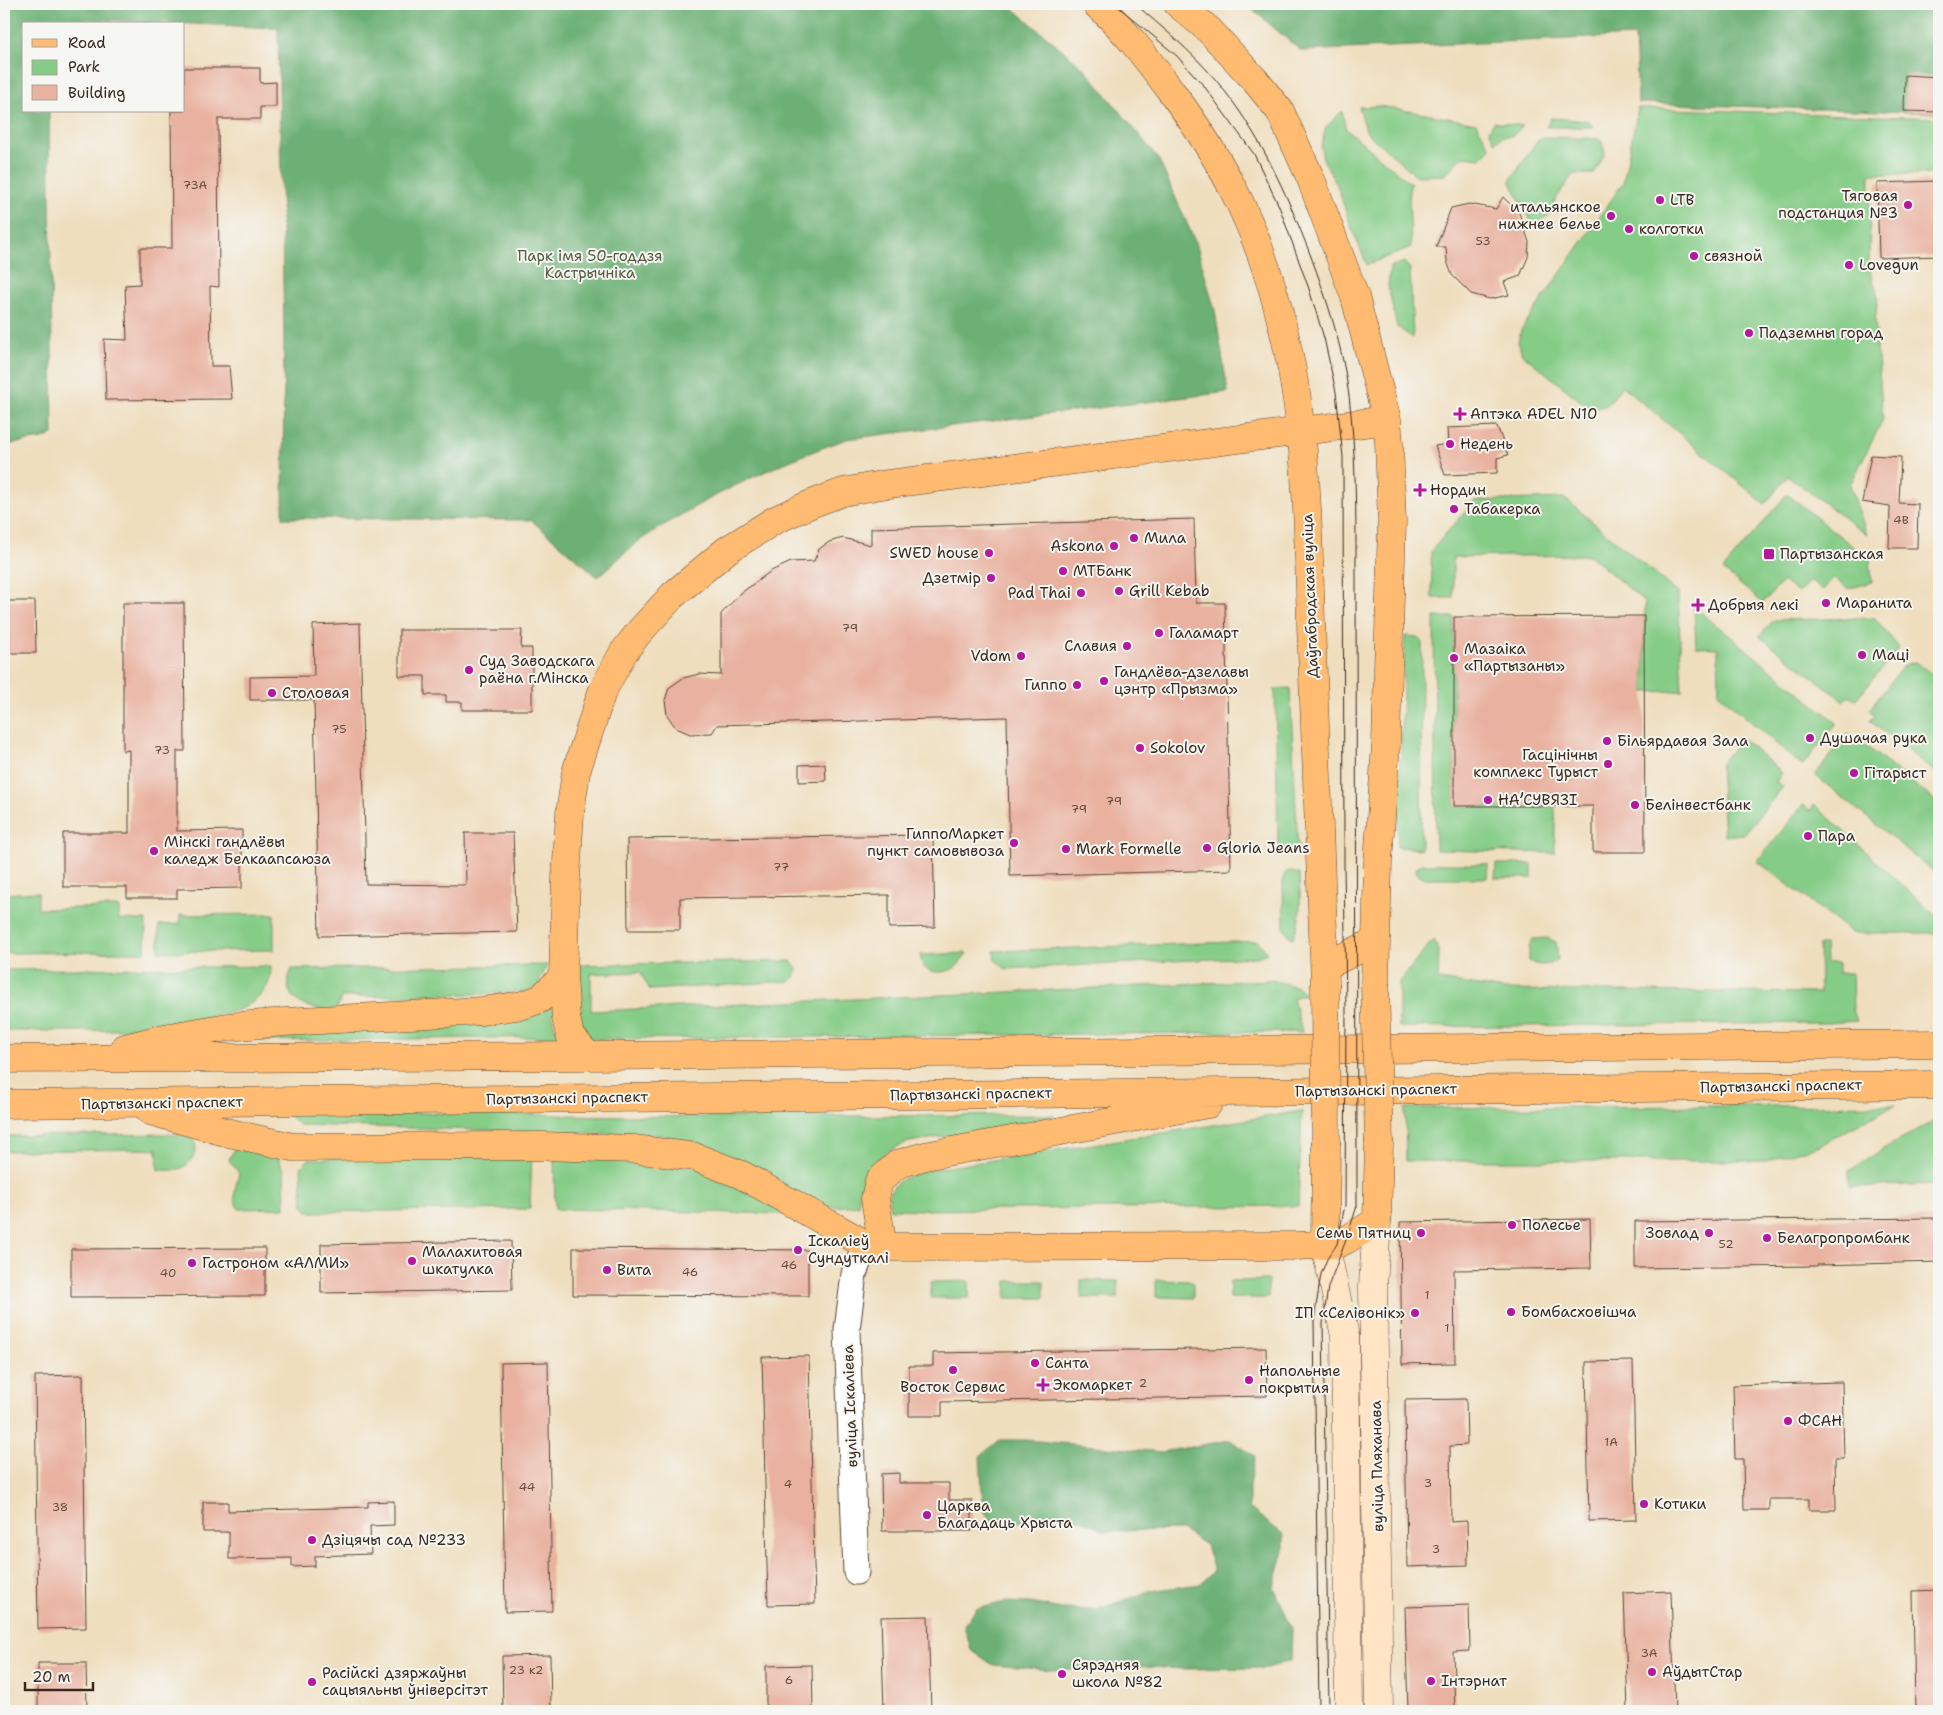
<svg xmlns="http://www.w3.org/2000/svg" width="1943" height="1715" font-family="'Shantell Sans',sans-serif">
	<rect width="100%" height="100%" fill="#f6f6f2"/>
	<filter id="ink" filterUnits="userSpaceOnUse"><feTurbulence type="fractalNoise" baseFrequency=".02" numOctaves="2"/><feDisplacementMap in="SourceGraphic" scale="10" xChannelSelector="R" yChannelSelector="G"/><feConvolveMatrix kernelMatrix="1 2 1 2 8 2 1 2 1" color-interpolation-filters="sRGB"/></filter>
	<filter id="wash" filterUnits="userSpaceOnUse"><feTurbulence type="fractalNoise" baseFrequency=".0096" numOctaves="4" result="noise"/><feDisplacementMap in="SourceGraphic" scale="20" xChannelSelector="R" yChannelSelector="G"/><feGaussianBlur stdDeviation="1.12" result="paint"/><feColorMatrix in="noise" values="0 0 0 0 0 0 0 0 0 0 0 0 0 0 0 0 0 1.4 0 .05"/><feComposite in="paint" operator="in"/></filter>
	<g filter="url(#wash)">
		<rect width="100%" height="100%" fill="#efdebe"/>
		<path fill="#85cc87" stroke="#607b52" d="M1380,106L1476,123L1490,148L1481,158L1462,156L1445,175L1417,176L1367,133L1359,107Z
			M1638,108L1939,118V174H1870L1869,267L1878,297L1875,321L1883,419L1850,485L1867,535L1788,476L1765,504L1622,386C1609,401 1611,410 1588,407L1522,354L1518,342L1521,330L1623,183Z
			M1342,111L1346,129L1411,184L1409,191L1411,247L1367,265L1350,224L1337,185L1323,159L1321,147L1326,127Z
			M1551,118L1588,121L1593,127H1546Z
			M1494,122L1523,126L1512,136H1504L1495,142L1489,130Z
			M1545,137L1601,139L1605,153L1594,174H1573L1554,202V211L1534,226L1510,181L1537,141Z
			M1404,262L1410,269L1413,338L1397,327L1388,286L1390,267Z
			M1787,494L1870,560L1872,582L1848,589L1833,578L1823,590L1810,580L1798,593L1783,581L1763,603L1723,570Z
			M1564,498L1678,593L1682,691L1644,692L1645,602L1589,555L1453,557V598H1432L1431,551L1474,501Z
			M1694,607L1837,723L1802,766L1719,694L1718,648L1696,647Z
			M1434,617H1454V806H1555V853L1436,850Z
			M1875,618L1899,648L1855,700L1849,695L1844,701L1759,636L1774,620Z
			M1405,636L1418,637L1422,643L1421,849L1397,847Z
			M1915,662L1939,679V775L1870,721L1875,715L1869,710L1904,665Z
			M1290,688L1298,850L1284,851L1278,843L1275,689Z
			M1849,733L1939,804V876L1815,775Z
			M1742,738L1782,773L1776,782L1783,787L1744,834L1724,836L1720,764Z
			M1814,804L1939,919V933H1852L1757,861L1803,805L1811,811Z
			M1422,864H1488L1487,878H1426L1420,876L1416,872L1417,867Z
			M1496,864H1532V878H1495Z
			M1289,871L1299,874C1300,896 1303,919 1292,939L1284,929L1283,879L1285,873Z
			M38,892V909L119,907V920H146L145,952L4,953V894Z
			M274,914V950L159,952V925L180,924V915Z
			M1548,938L1556,942L1558,959C1551,966 1537,967 1529,961V947L1533,939Z
			M1433,940L1439,950L1438,980L1506,990L1820,993L1819,945H1825L1826,963H1838V973H1852L1853,1010L1857,1021L1827,1023L1399,1027V982Z
			M1258,941L1267,953L1257,957L1006,969L995,960L994,951Z
			M967,953C964,957 961,962 957,966C950,973 930,975 923,966C921,963 921,959 920,955Z
			M791,961C799,968 799,974 791,981L650,990L640,972L591,974V1011L1271,980L1298,987L1304,994L1293,998L1302,1032L598,1039L586,1037L570,1002L573,965Z
			M547,965L538,985L528,991L478,994L341,997L338,1007C333,1009 327,1011 322,1010C299,1007 279,994 292,969Z
			M271,966C271,986 263,995 247,1006C239,1011 226,1013 217,1015C148,1035 75,1030 4,1031V970Z
			M555,1000C551,1015 552,1024 560,1037L263,1041L265,1036Z
			M1895,1105L1818,1146L1766,1161H1406L1405,1108Z
			M284,1111L697,1117L1054,1115L1051,1120L909,1142C876,1153 863,1171 858,1205L838,1207L817,1204L728,1156L691,1142L659,1135L299,1125Z
			M1302,1111L1298,1206L926,1210L890,1209C884,1182 908,1175 929,1170Z
			M1939,1118V1184L1849,1187V1171L1883,1149Z
			M169,1134C175,1135 183,1134 189,1137C203,1145 193,1162 182,1168C175,1171 165,1170 158,1170L157,1149L4,1151V1136Z
			M237,1143L277,1155L284,1172L285,1208L239,1209C231,1198 236,1186 239,1173L229,1160Z
			M532,1154L530,1209L309,1212L303,1206L301,1167L309,1159Z
			M554,1155L695,1167L739,1186L785,1214L555,1209Z
			M1081,1280L1118,1281V1298H1081Z
			M1156,1280L1193,1281V1298L1156,1297Z
			M1268,1280V1298H1230V1281Z
			M969,1281V1298H931V1282Z
			M1007,1281H1044V1298H1006Z"/>
		<path fill="#6cb074" stroke="#546d49" d="M4,4H1008L1085,69L1158,158L1197,246L1215,311L1228,392L847,439C778,463 710,495 648,535C630,546 614,564 598,577L531,520L283,518L284,332L278,28L87,19L77,24H24V111H49L53,434L43,439L4,445Z
			M1246,4H1939V113L1638,103L1635,36L1301,51Z
			M1000,1440H1026L1162,1452L1230,1440L1255,1456L1249,1485V1508L1284,1535V1550L1274,1587L1292,1628L1291,1661L1267,1668L1183,1669L1134,1666L1051,1670L993,1665L971,1650L964,1625L976,1609L1005,1602L1030,1603L1062,1609L1096,1610L1150,1591L1200,1584L1214,1571L1206,1545L1181,1530L1104,1531L1086,1522L1068,1517L993,1525L983,1509L980,1456Z"/>
		<g id="blocks">
			<path fill="#e9b19f" d="M184,68H260V83L276,82V107H260V119H218L219,287L210,286L211,366H229L232,399L106,400L104,339L127,340L125,285L140,284V248H172L171,111H184Z
				M1905,75L1939,77V112L1904,111Z
				M1938,181L1939,256L1879,258L1877,183Z
				M1503,197L1519,213L1529,242L1528,257L1520,276L1504,282L1509,295L1490,299L1471,294L1452,275L1447,261L1446,247H1436L1451,208L1469,204L1496,209Z
				M1497,426L1508,455L1497,458V473L1445,475L1435,446L1448,444L1447,428Z
				M1871,455L1901,457L1899,503L1918,504L1917,548H1889L1890,506L1862,502Z
				M1194,519L1196,603H1225L1231,870L1010,876L1007,717L717,725L712,733L690,734L676,728L667,715L665,700L669,688L683,678L699,674L721,675V614L741,593L771,571L791,562L814,561L819,549L829,542L843,538L871,545V528Z
				M4,601H35L36,653H4Z
				M123,603H184L185,751H177V831L242,830V888L177,889V898H127V887H63V833H129V750L123,751Z
				M1644,616L1645,852H1593V806H1454V617Z
				M360,623L366,884L466,885L465,833H513L517,932L319,936L314,700H250V677L314,676L313,625Z
				M399,630H522L521,648H532V710H462V702H446V695H425V676H399Z
				M825,764L826,781L799,782V765Z
				M933,835L935,927L889,928V895L680,898V930H628L627,839Z
				M1939,1218V1262L1817,1265V1266L1635,1268V1221Z
				M1590,1219L1591,1268L1454,1270L1455,1363L1402,1364L1400,1222Z
				M511,1241L512,1290L321,1293V1244Z
				M265,1248V1296L71,1297V1249Z
				M573,1248L808,1250V1296L573,1295Z
				M1266,1348L1267,1396L942,1402V1416H909V1366H933V1353Z
				M809,1356L815,1604L768,1605L762,1357Z
				M1633,1361L1636,1520L1589,1521L1586,1362Z
				M548,1362L552,1611L505,1612L501,1363Z
				M83,1375L86,1628L38,1629L35,1376Z
				M1842,1382L1844,1458H1835L1836,1510H1809V1499H1769V1510H1744L1743,1459H1735L1733,1385Z
				M1466,1399L1467,1445L1450,1446L1451,1522L1467,1521L1468,1565L1407,1567L1405,1400Z
				M899,1473V1483H949V1500H972V1531H882L881,1474Z
				M394,1501V1525L370,1526L371,1554L315,1556V1566L292,1567V1558L229,1559V1532H203V1502H228V1511L368,1507V1502Z
				M1939,1590V1711H1915L1913,1591Z
				M1671,1591L1675,1711H1628L1624,1593Z
				M1469,1605L1470,1651L1453,1652L1455,1711H1408L1405,1607Z
				M928,1616L931,1711H884L881,1617Z
				M550,1655L551,1711H503L502,1656Z
				M38,1663H86L87,1711H38Z
				M812,1665L813,1711H766V1666Z"/>
		</g>
	</g>
	<g filter="url(#ink)">
		<use href="#blocks" fill-opacity="0" stroke="#564536" stroke-width="1"/>
		<g fill="none" stroke-linecap="round" stroke-linejoin="round">
			<g stroke="#564536" stroke-width="27">
				<path id="minor" d="M856,1572L847,1330L854,1274L865,1244"/>
			</g>
			<g stroke="#564536" stroke-width="29">
				<path id="secondary" d="M1377,1221L1373,1286L1379,1711
					M1325,1245L1345,1336L1349,1711"/>
			</g>
			<g stroke="#564536" stroke-width="29">
				<path id="primary" d="M1096,4C1125,29 1148,60 1171,91C1193,121 1215,154 1232,187C1270,260 1292,350 1301,431C1309,504 1309,577 1312,650C1316,761 1321,872 1325,983
					M1178,4L1209,30L1254,79L1280,111L1311,179L1355,297L1387,420L1389,443L1392,522L1386,744L1378,862L1375,983
					M1325,966L1376,941
					M125,1048L164,1038L228,1027L284,1022L482,1011L523,1005L540,999L563,977
					M588,1056L570,1035L566,1018L563,977L566,878L570,813L576,772L602,692L623,653L640,631L673,595L727,550L775,520L811,504L843,492L881,485L1387,420
					M4,1059L588,1056L1939,1044
					M4,1104L1939,1085
					M150,1111L225,1132L293,1147L542,1146L634,1149L695,1157L742,1175L865,1244L883,1247L1296,1246L1337,1244L1346,1240L1377,1221L1379,1143
					M1325,1245L1326,1144
					M883,1247L875,1199L879,1181L898,1164L925,1156L1208,1104"/>
			</g>
			<use href="#minor" stroke="#fff" stroke-width="25"/>
			<use href="#secondary" stroke="#ffe4c6" stroke-width="28"/>
			<use href="#primary" stroke="#ffbb71" stroke-width="28"/>
			<path stroke="#3b2a1e" stroke-width="1" d="M1115,4L1177,56L1204,86L1254,154L1279,206L1309,289L1324,338L1336,392L1343,457L1344,863L1346,1011L1345,1205L1337,1244L1327,1259L1321,1274L1314,1320L1319,1711
				M1135,4C1163,28 1191,51 1215,79C1259,131 1286,192 1310,254C1327,299 1343,348 1349,396C1356,453 1356,509 1356,566L1357,1206L1346,1240L1328,1287L1323,1324L1329,1711"/>
			<g stroke="#564536" stroke-width="29" stroke-linecap="butt">
				<path id="primary-bridge" d="M1325,983L1326,1144
					M1375,983L1379,1143"/>
			</g>
			<use href="#primary-bridge" stroke="#ffbb71" stroke-width="28"/>
		</g>
	</g>
	<g fill="#b5179e" stroke="#f6f6f2" stroke-width="2">
		<circle cx="1660" cy="200" r="5"/>
		<circle cx="1908" cy="205" r="5"/>
		<circle cx="1611" cy="216" r="5"/>
		<circle cx="1629" cy="229" r="5"/>
		<circle cx="1694" cy="256" r="5"/>
		<circle cx="1849" cy="265" r="5"/>
		<circle cx="1749" cy="333" r="5"/>
		<path d="M1457.5 406.5h5v5h5v5h-5v5h-5v-5h-5v-5h5z"/>
		<circle cx="1450" cy="444" r="5"/>
		<path d="M1417.5 482.5h5v5h5v5h-5v5h-5v-5h-5v-5h5z"/>
		<circle cx="1454" cy="509" r="5"/>
		<circle cx="1134" cy="538" r="5"/>
		<circle cx="1114" cy="546" r="5"/>
		<circle cx="989" cy="553" r="5"/>
		<rect x="1763" y="548" width="12" height="12" rx="2.5"/>
		<circle cx="1063" cy="571" r="5"/>
		<circle cx="991" cy="578" r="5"/>
		<circle cx="1119" cy="591" r="5"/>
		<circle cx="1081" cy="593" r="5"/>
		<circle cx="1826" cy="603" r="5"/>
		<path d="M1695.5 597.5h5v5h5v5h-5v5h-5v-5h-5v-5h5z"/>
		<circle cx="1159" cy="633" r="5"/>
		<circle cx="1127" cy="646" r="5"/>
		<circle cx="1862" cy="655" r="5"/>
		<circle cx="1021" cy="656" r="5"/>
		<circle cx="1454" cy="658" r="5"/>
		<circle cx="469" cy="670" r="5"/>
		<circle cx="1104" cy="681" r="5"/>
		<circle cx="1077" cy="685" r="5"/>
		<circle cx="272" cy="693" r="5"/>
		<circle cx="1810" cy="738" r="5"/>
		<circle cx="1607" cy="741" r="5"/>
		<circle cx="1140" cy="748" r="5"/>
		<circle cx="1608" cy="764" r="5"/>
		<circle cx="1854" cy="773" r="5"/>
		<circle cx="1488" cy="800" r="5"/>
		<circle cx="1635" cy="805" r="5"/>
		<circle cx="1808" cy="836" r="5"/>
		<circle cx="1014" cy="843" r="5"/>
		<circle cx="1207" cy="848" r="5"/>
		<circle cx="1066" cy="849" r="5"/>
		<circle cx="154" cy="851" r="5"/>
		<circle cx="1512" cy="1225" r="5"/>
		<circle cx="1421" cy="1233" r="5"/>
		<circle cx="1709" cy="1233" r="5"/>
		<circle cx="1767" cy="1238" r="5"/>
		<circle cx="798" cy="1250" r="5"/>
		<circle cx="412" cy="1261" r="5"/>
		<circle cx="192" cy="1263" r="5"/>
		<circle cx="607" cy="1270" r="5"/>
		<circle cx="1511" cy="1312" r="5"/>
		<circle cx="1415" cy="1313" r="5"/>
		<circle cx="1035" cy="1363" r="5"/>
		<circle cx="953" cy="1370" r="5"/>
		<circle cx="1249" cy="1380" r="5"/>
		<path d="M1040.5 1377.5h5v5h5v5h-5v5h-5v-5h-5v-5h5z"/>
		<circle cx="1788" cy="1421" r="5"/>
		<circle cx="1644" cy="1504" r="5"/>
		<circle cx="927" cy="1515" r="5"/>
		<circle cx="312" cy="1540" r="5"/>
		<circle cx="1652" cy="1672" r="5"/>
		<circle cx="1062" cy="1674" r="5"/>
		<circle cx="1431" cy="1681" r="5"/>
		<circle cx="312" cy="1682" r="5"/>
	</g>
	<g text-anchor="middle" stroke-width="4" stroke-linejoin="round" paint-order="stroke">
		<g font-size="12" fill="#664c3e">
			<text x="195" y="189">73А</text>
			<text x="1483" y="245">53</text>
			<text x="1901" y="524">4В</text>
			<text x="850" y="632">79</text>
			<text x="339" y="733">75</text>
			<text x="162" y="754">73</text>
			<text x="1114" y="805">79</text>
			<text x="1079" y="813">79</text>
			<text x="781" y="871">77</text>
			<text x="1726" y="1248">52</text>
			<text x="789" y="1269">46</text>
			<text x="690" y="1276">46</text>
			<text x="168" y="1277">40</text>
			<text x="1427" y="1299">1</text>
			<text x="1447" y="1332">1</text>
			<text x="1143" y="1387">2</text>
			<text x="1611" y="1446">1А</text>
			<text x="1428" y="1487">3</text>
			<text x="788" y="1488">4</text>
			<text x="527" y="1491">44</text>
			<text x="60" y="1511">38</text>
			<text x="1436" y="1553">3</text>
			<text x="1649" y="1657">3А</text>
			<text x="526" y="1674">23 к2</text>
			<text x="789" y="1684">6</text>
		</g>
		<g font-size="15" fill="#3b2a1e" stroke="#f6f6f2" text-anchor="start">
			<text x="1898" y="201" text-anchor="end">Тяговая<tspan x="1898" dy="17">подстанция №3</tspan></text>
			<text x="1670" y="205">LTB</text>
			<text x="1601" y="212" text-anchor="end">итальянское<tspan x="1601" dy="17">нижнее белье</tspan></text>
			<text x="1639" y="234">колготки</text>
			<text x="1704" y="261">связной</text>
			<text x="1859" y="270">Lovegun</text>
			<text x="1759" y="338">Падземны горад</text>
			<text x="1470" y="419">Аптэка ADEL N10</text>
			<text x="1460" y="449">Недень</text>
			<text x="1430" y="495">Нордин</text>
			<text x="1464" y="514">Табакерка</text>
			<text x="1144" y="543">Мила</text>
			<text x="1104" y="551" text-anchor="end">Askona</text>
			<text x="979" y="558" text-anchor="end">SWED house</text>
			<text x="1780" y="559">Партызанская</text>
			<text x="1073" y="576">МТБанк</text>
			<text x="981" y="583" text-anchor="end">Дзетмір</text>
			<text x="1129" y="596">Grill Kebab</text>
			<text x="1071" y="598" text-anchor="end">Pad Thai</text>
			<text x="1836" y="608">Маранита</text>
			<text x="1708" y="610">Добрыя лекі</text>
			<text x="1169" y="638">Галамарт</text>
			<text x="1117" y="651" text-anchor="end">Славия</text>
			<text x="1464" y="654">Мазаіка<tspan x="1464" dy="17">«Партызаны»</tspan></text>
			<text x="1872" y="660">Маці</text>
			<text x="1011" y="661" text-anchor="end">Vdom</text>
			<text x="479" y="666">Суд Заводскага<tspan x="479" dy="17">раёна г.Мінска</tspan></text>
			<text x="1114" y="677">Гандлёва-дзелавы<tspan x="1114" dy="17">цэнтр «Прызма»</tspan></text>
			<text x="1067" y="690" text-anchor="end">Гиппо</text>
			<text x="282" y="698">Столовая</text>
			<text x="1820" y="743">Душачая рука</text>
			<text x="1617" y="746">Більярдавая Зала</text>
			<text x="1150" y="753">Sokolov</text>
			<text x="1598" y="760" text-anchor="end">Гасцінічны<tspan x="1598" dy="17">комплекс Турыст</tspan></text>
			<text x="1864" y="778">Гітарыст</text>
			<text x="1498" y="805">НАʼСУВЯЗІ</text>
			<text x="1645" y="810">Белінвестбанк</text>
			<text x="1004" y="839" text-anchor="end">ГиппоМаркет<tspan x="1004" dy="17">пункт самовывоза</tspan></text>
			<text x="1818" y="841">Пара</text>
			<text x="164" y="847">Мінскі гандлёвы<tspan x="164" dy="17">каледж Белкаапсаюза</tspan></text>
			<text x="1217" y="853">Gloria Jeans</text>
			<text x="1076" y="854">Mark Formelle</text>
			<text x="1522" y="1230">Полесье</text>
			<text x="1411" y="1238" text-anchor="end">Семь Пятниц</text>
			<text x="1699" y="1238" text-anchor="end">Зовлад</text>
			<text x="1777" y="1243">Белагропромбанк</text>
			<text x="808" y="1246">Іскаліеў<tspan x="808" dy="17">Сундуткалі</tspan></text>
			<text x="422" y="1257">Малахитовая<tspan x="422" dy="17">шкатулка</tspan></text>
			<text x="202" y="1268">Гастроном «АЛМИ»</text>
			<text x="617" y="1275">Вита</text>
			<text x="1521" y="1317">Бомбасховішча</text>
			<text x="1405" y="1318" text-anchor="end">ІП «Селівонік»</text>
			<text x="1045" y="1368">Санта</text>
			<text x="1259" y="1376">Напольные<tspan x="1259" dy="17">покрытия</tspan></text>
			<text x="1053" y="1390">Экомаркет</text>
			<text x="953" y="1392" text-anchor="middle">Восток Сервис</text>
			<text x="1798" y="1426">ФСАН</text>
			<text x="1654" y="1509">Котики</text>
			<text x="937" y="1511">Царква<tspan x="937" dy="17">Благадаць Хрыста</tspan></text>
			<text x="322" y="1545">Дзіцячы сад №233</text>
			<text x="1072" y="1670">Сярэдняя<tspan x="1072" dy="17">школа №82</tspan></text>
			<text x="1662" y="1677">АўдытСтар</text>
			<text x="322" y="1678">Расійскі дзяржаўны<tspan x="322" dy="17">сацыяльны ўніверсітэт</tspan></text>
			<text x="1441" y="1686">Інтэрнат</text>
		</g>
		<g font-size="15" fill="#515b3e" stroke="#f6f6f2">
			<text x="590" y="261">Парк імя 50-годдзя<tspan x="590" dy="17">Кастрычніка</tspan></text>
		</g>
		<g font-size="15" fill="#3b2a1e" stroke="#f6f6f2">
			<text transform="translate(1310 596) rotate(-92)" y="5">Даўгабродская вуліца</text>
			<text transform="translate(1781 1086) rotate(-1)" y="5">Партызанскі праспект</text>
			<text transform="translate(1376 1090) rotate(-1)" y="5">Партызанскі праспект</text>
			<text transform="translate(971 1094) rotate(-1)" y="5">Партызанскі праспект</text>
			<text transform="translate(567 1098) rotate(-1)" y="5">Партызанскі праспект</text>
			<text transform="translate(162 1103) rotate(-1)" y="5">Партызанскі праспект</text>
			<text transform="translate(850 1406) rotate(-92)" y="5">вуліца Іскаліева</text>
			<text transform="translate(1377 1466) rotate(-91)" y="5">вуліца Пляханава</text>
		</g>
	</g>
	<rect width="1943" height="1715" fill="none" stroke="#f6f6f2" stroke-width="20"/>
	<rect x="22" y="22" width="162" height="90" fill="#f6f6f2" stroke="#aba49d"/>
	<rect x="32" y="39" width="25" height="8" fill="#ffbb71" stroke="#aba49d"/>
	<text x="68" y="48" font-size="15" fill="#3b2a1e">Road</text>
	<rect x="32" y="60" width="25" height="15" fill="#85cc87" stroke="#aba49d"/>
	<text x="68" y="72" font-size="15" fill="#3b2a1e">Park</text>
	<rect x="32" y="85" width="25" height="15" fill="#e9b19f" stroke="#aba49d"/>
	<text x="68" y="98" font-size="15" fill="#3b2a1e">Building</text>
	<path d="M25 1682v8h68v-8" fill="none" stroke="#3b2a1e" stroke-width="2.5"/>
	<text x="32" y="1682" font-size="15" fill="#3b2a1e" stroke="#f6f6f2" stroke-width="4" paint-order="stroke">20 m</text>
</svg>
